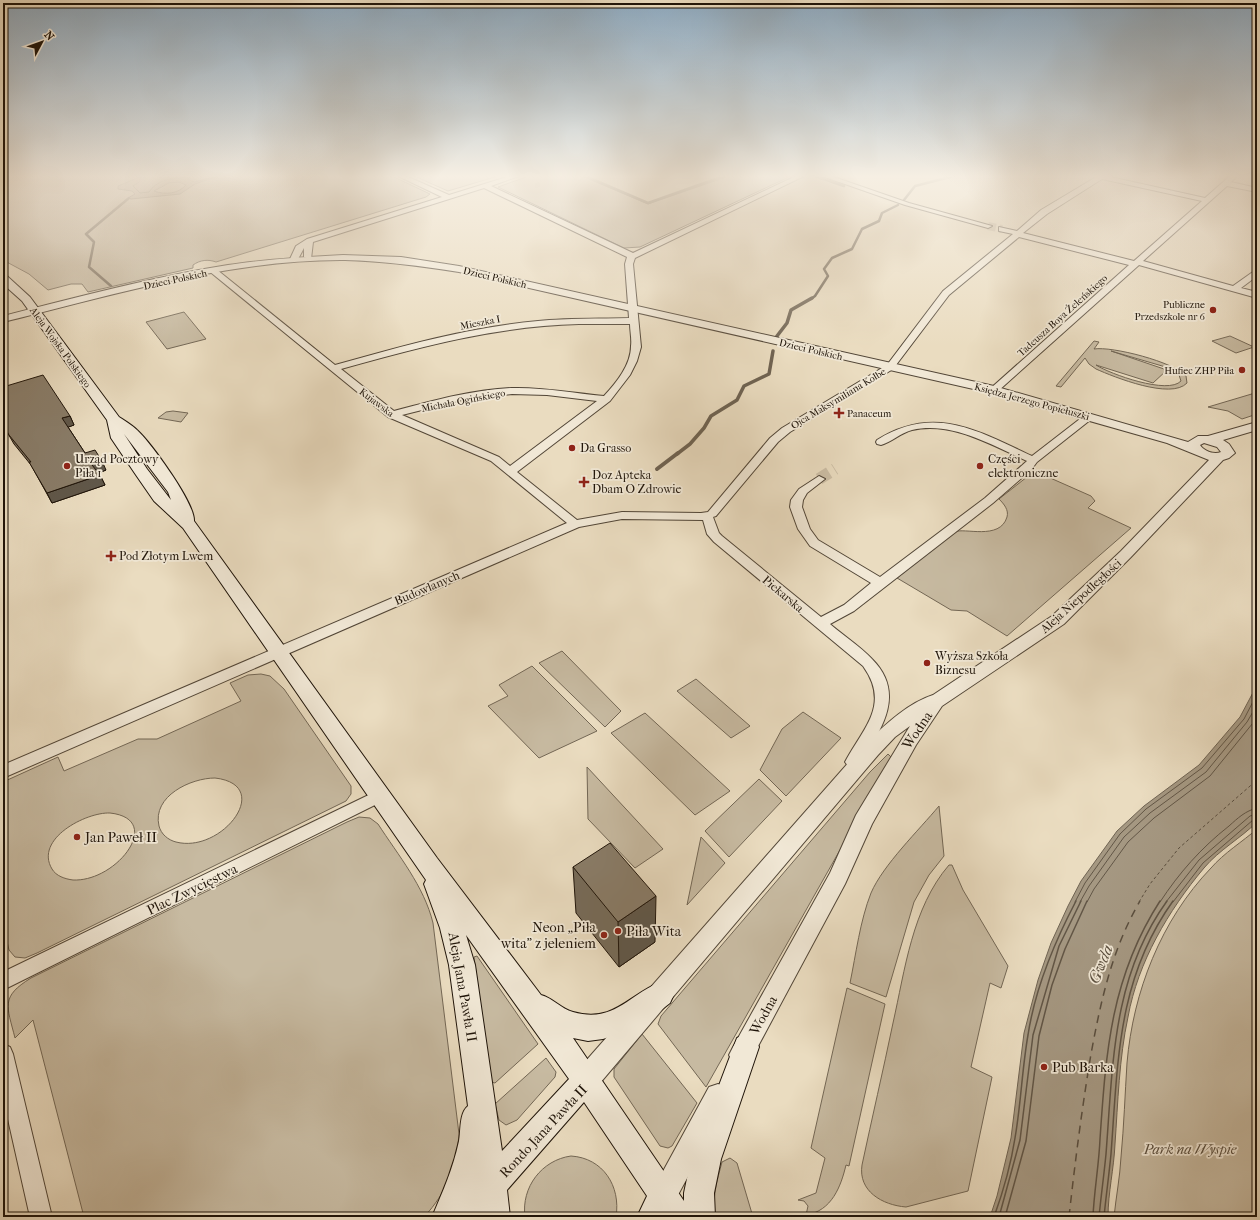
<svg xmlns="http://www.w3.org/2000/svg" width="1260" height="1220" font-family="'IM FELL French Canon',serif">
	<rect width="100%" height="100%" fill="#eadcc0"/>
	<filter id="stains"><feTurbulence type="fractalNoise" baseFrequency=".005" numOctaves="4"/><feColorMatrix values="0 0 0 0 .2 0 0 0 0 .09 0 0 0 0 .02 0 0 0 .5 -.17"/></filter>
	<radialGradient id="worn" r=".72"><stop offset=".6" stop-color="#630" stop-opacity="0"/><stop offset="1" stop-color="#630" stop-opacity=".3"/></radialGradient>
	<path fill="#c7baa1" stroke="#736755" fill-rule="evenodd" d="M3,176H392L430,194L426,197L216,262C208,259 200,260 193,265V268L88,292L82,284H71L48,290L29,274L3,260Z
		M414,176H498L448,191Z
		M529,176H582L648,204L729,176H791L640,247L624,248L498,187Z
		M184,312L206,339L167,349L146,322Z
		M1230,336L1254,347L1236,353L1212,341Z
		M1094,341L1099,342L1094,349C1112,346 1174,362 1186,376L1187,383C1171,400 1114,377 1096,369L1089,364L1085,358L1061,387L1056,386ZM1111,351L1169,368L1179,375L1181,381C1168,395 1110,374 1096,365L1153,383L1167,370Z
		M1255,393L1257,394V414L1242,419L1228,411L1208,407Z
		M173,411L188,413L181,422L158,418L166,412Z
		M1032,473H1039L1091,496L1095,501L1088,508L1131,528L1007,636L967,611L951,610L897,578C916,563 935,545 955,532C963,527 1000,541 1007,517C1009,510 1004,504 999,499Z
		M562,651L621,711L605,727L539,663Z
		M532,666L597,731L539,758L488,706L508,696L499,685Z
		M261,674L270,676L284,689L351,786V794L346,801L37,953L25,958L15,957L9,950L3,924V782L58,757L64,771L138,739H157L241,701L230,683L248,675ZM215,778C275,785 222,854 176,842C168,840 161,834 159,826C152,796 191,778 215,778ZM110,813C165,819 117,882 73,880C65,879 56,876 52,869C34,839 86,812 110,813Z
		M696,679L750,726L731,738L677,691Z
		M803,712L841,738L786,796L760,770L782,729Z
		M645,713L730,791L695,815L611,733Z
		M888,754L892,758L706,1087L658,1024L661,1016L870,772Z
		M587,767L663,849L635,868L588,819Z
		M759,779L782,801L729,857L705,831Z
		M939,806L944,856L929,875L914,902L886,997L850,983C856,954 860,921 871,893C883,865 919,830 939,806Z
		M359,817L370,818L378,824C398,855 424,886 433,923L459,1134C456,1168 447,1192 424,1217H84L33,1020L15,1038C7,1006 0,997 31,978L347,822Z
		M1257,829V1217H1114C1116,1197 1120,1177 1121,1157C1124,1125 1125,1094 1127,1063C1133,992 1161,920 1211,868C1224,853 1242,842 1257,829Z
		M701,837L725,863L687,905Z
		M949,865H952L963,890L1008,966L1001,988L990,983L971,1067L992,1077L968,1191L906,1207C882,1205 858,1191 862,1165C872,1118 883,1071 893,1023C905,970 912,908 949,865Z
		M477,956L538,1044L495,1083L491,1082L474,957Z
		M847,988L885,1004L849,1166L846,1165C841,1186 832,1211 806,1215L808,1206L804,1201L798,1200L816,1193L825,1158L811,1148Z
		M642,1034L697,1103L672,1146L668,1148L660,1146L614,1077V1069Z
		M546,1058L556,1072L555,1077L517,1120L506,1125L499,1120L495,1104Z
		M571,1156C603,1158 621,1186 616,1217H525C521,1187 542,1160 571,1156Z
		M730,1158L737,1163L753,1217H715C712,1197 717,1181 722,1162Z"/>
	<path fill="#a59882" stroke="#6f6352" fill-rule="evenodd" d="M142,176H192L188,179L194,182L218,176L195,184L180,194L131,199L128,198L135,194L132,191L118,189V186ZM179,182L186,185C178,194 165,195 154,191L169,183Z
		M1257,685V822C1241,838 1219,850 1204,868C1168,911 1138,962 1128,1017C1119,1059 1118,1102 1115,1144C1114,1168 1108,1193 1108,1217H990L997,1196L1011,1138L1024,1033L1038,980L1051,943L1068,906L1081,881L1117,831L1144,806L1199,765L1240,717Z"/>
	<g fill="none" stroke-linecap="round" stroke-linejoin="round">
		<path stroke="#625646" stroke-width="1" d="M141,176L139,182L133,186L140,193L149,192C156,181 170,178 182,178L184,176
			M1075,902L1085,883L1120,834L1146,809L1202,768L1244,719L1257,694
			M1080,902L1089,886L1124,837L1150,813L1206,772L1247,722L1257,705
			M1087,902L1094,889L1128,842L1154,818L1210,776L1257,718
			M1160,902C1179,873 1201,848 1229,826C1238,818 1245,811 1257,808
			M1166,902L1199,860L1250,816L1257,814
			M1173,902L1203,863L1253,820L1257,819"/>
		<path stroke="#625646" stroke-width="1.5" d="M994,1217C1003,1192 1011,1164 1015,1138C1021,1104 1022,1069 1028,1035C1035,989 1054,943 1076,901
			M999,1217L1020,1140L1033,1035L1059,946L1081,901
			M1005,1217L1026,1141L1039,1036L1052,985L1065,949L1087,901
			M1093,1217C1094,1191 1099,1165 1100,1139C1106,1051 1111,977 1160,901
			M1099,1217C1101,1196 1104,1175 1106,1154C1113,1065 1112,977 1167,901
			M1104,1217C1106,1196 1109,1175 1111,1154C1118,1062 1117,979 1173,901"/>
		<path stroke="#6f6352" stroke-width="2.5" d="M585,176L648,203L724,176
			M815,176L844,186
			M904,200L915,186L954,176
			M111,286L89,267L94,242L86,234L129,198
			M811,299L815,296L828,276L824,269L832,258L852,249L862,229L879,221L882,213L898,205"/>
		<path stroke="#6f6352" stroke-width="3.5" d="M777,336L787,323L791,310L812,298
			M677,454L690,444L704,428L711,416L737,400L744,386L769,374L773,351"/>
		<path stroke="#6f6352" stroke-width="4" d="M657,469L678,453"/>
		<path stroke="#5b4f3f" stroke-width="1" stroke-dasharray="3 2.5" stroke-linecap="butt" d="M1139,902L1150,884L1179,848L1257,780"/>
		<path stroke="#5b4f3f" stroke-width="1.5" stroke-dasharray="8 6" stroke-linecap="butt" d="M1069,1217C1075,1162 1082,1108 1091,1054C1101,1000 1112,949 1140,901"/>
		<path stroke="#ccbea5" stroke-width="8" stroke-dasharray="8 3.5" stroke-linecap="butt" d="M988,226L1002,229"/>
		<path stroke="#ccbea5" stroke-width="12" stroke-dasharray="12 6" stroke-linecap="butt" d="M819,479L835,469"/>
		<g stroke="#524637" stroke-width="2">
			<path id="minor" d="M398,176H406L449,195L510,176H519L491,186L633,253L796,176H804L635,258L633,264L641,347L637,361L630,375L610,401L517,472L577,520L622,512L701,513L708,512L770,438L782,428L887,365L943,291L1013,234L999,231V227L1017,231L1041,210L1096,177L1095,176H1106L1205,198L1230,176H1237L1231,182L1257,188V192L1227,186L1143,261L1233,286L1257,269V276L1241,288L1257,292V298L1139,265L997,392H991L989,390L991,388L1129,265L1019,237L949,295L893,369L790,432L778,442L716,516L713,517L719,533L722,536L821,617L844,605L871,583L810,546L798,529L790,507L791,500L799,489L819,476L825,479L807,493L803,500L802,507L810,529L818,540L880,577L985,498L1027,461C991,445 952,421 912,430C900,433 892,442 881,445L877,444L876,442L877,440C934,404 978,431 1032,456L1085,415H1093L1094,417L1037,462L1031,470L993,503L854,611L830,624C844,636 860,646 872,659C908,695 879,733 858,766L853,768L848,766L845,762C863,728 891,705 863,666L714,542L707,534L703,520L622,519L579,527L3,778V765L567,523L491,461L388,417L209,271L216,269L335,365C402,346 469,327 538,321C568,318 599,319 629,318L625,264L627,257L484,188L313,242L311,259L304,257V248L297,261H291L290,259L296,246L307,239L442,197ZM1102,179L1202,201L1134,261L1023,233L1047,214ZM579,324H630C630,331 632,339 631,346C631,365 616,383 604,396C573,393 542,387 512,388C471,390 432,401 394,411L341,369C419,347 497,326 579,324ZM512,394L547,395L597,401L510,466L499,457L402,415L466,399Z
				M822,176H831L909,203L992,226L988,228L905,205Z
				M381,789L387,791L389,795L387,799L3,990V972Z
				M3,1044L10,1047L13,1054L52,1217H30L3,1097Z"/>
		</g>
		<g stroke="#524637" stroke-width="2">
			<path id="tertiary" d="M343,255L401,257L459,266L994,386L1188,442L1198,436H1208L1257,422V430L1223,440L1229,444L1235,453L1229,458L1223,460L1131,557L1064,624L942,706L916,745L872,824L845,884L749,1063L741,1067L733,1063L729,1055L733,1047L830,873L856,815L910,726L895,737L878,755L595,1089L586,1092L577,1089L574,1080L577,1071L864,745C884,726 906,704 933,695L1052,616L1121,551L1209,460L1167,443L991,393L459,272C421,266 383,261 345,260C232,259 112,295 3,322V316C78,297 152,277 228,265C267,259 305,257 343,255ZM1204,443L1217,447L1221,452C1214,455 1204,451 1200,445Z
				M718,1084L727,1087L730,1096L727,1105L673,1204L664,1208L655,1204L651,1195L655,1186L709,1087Z"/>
		</g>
		<g stroke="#1f1409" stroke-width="2">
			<path id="secondary" d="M3,275L7,276L30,297L119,417C125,421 132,425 137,430C151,443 195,503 194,521L437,858L541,995C553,998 561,1009 573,1012C614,1024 629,994 661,982L670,985L674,994L670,1003L656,1014L627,1031L603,1039L588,1041L573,1038L684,1201V1193L691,1159L737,1038L746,1034L755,1038L759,1047L721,1159L714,1193L715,1217H637L647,1196L584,1102L507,1190L510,1217H432C443,1191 453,1169 459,1141C461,1131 459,1113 468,1106L449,965L440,928L424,884L426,880L183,528L154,501L136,475L111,438L107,420L22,301L3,284ZM124,434L168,492L171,500L147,469ZM466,935L569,1079L502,1151L475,965Z"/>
		</g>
		<use href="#minor" fill="#f1e8d6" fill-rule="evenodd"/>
		<use href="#tertiary" fill="#f1e8d6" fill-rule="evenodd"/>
		<use href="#secondary" fill="#f1e8d6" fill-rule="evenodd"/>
	</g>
	<path fill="#766b59" stroke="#1f1409" d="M3,387L70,416L74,425L68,427L85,453L106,470L99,473L105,485L52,503L31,465L14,444L3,425Z
		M573,867L655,942L619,967L576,913Z"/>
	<path fill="#605749" stroke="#1f1409" d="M70,416L74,425L66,428L62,418Z
		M102,461L106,470L96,474L92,465Z
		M100,475L105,485L52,503L47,493Z
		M656,896L655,942L619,967L618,922Z"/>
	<path fill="#897c68" stroke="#1f1409" d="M43,375L70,416L62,418L85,453L95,450L102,461L92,465L100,475L47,493L29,462H31L9,435L3,424V387Z
		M610,843L656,896L618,922L573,867Z"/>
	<linearGradient id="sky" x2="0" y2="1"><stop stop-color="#8da9bf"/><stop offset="0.51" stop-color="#f6efe3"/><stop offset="1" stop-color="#f6efe3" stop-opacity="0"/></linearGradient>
	<rect width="1260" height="346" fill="url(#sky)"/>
	<g fill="#8f2418" stroke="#f1e8d6" stroke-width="1.5">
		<circle cx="1213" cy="310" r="4"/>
		<circle cx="1242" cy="370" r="4"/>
		<path d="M837 407h4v4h4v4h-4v4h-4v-4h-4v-4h4z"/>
		<circle cx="572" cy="448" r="4"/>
		<circle cx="67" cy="466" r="4"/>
		<circle cx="980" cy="466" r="4"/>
		<path d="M582 476h4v4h4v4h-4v4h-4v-4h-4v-4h4z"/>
		<path d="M109 550h4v4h4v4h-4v4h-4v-4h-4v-4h4z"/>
		<circle cx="927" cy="663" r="4"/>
		<circle cx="77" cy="837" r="4"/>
		<circle cx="618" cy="931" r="4"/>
		<circle cx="604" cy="935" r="4"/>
		<circle cx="1044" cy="1067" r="4"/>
	</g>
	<g text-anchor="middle" stroke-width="3.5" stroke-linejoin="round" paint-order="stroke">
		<g font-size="10" fill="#1f1409" stroke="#f1e8d6">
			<text transform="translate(495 277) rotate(13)" y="4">Dzieci Polskich</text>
			<text transform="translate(175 279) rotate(-12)" y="4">Dzieci Polskich</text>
			<text transform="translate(1062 315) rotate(-42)" y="4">Tadeusza Boya Żeleńskiego</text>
			<text transform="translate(480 322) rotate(-11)" y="4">Mieszka I</text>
			<text transform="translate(61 347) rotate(54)" y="4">Aleja Wojska Polskiego</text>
			<text transform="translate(811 349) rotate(13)" y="4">Dzieci Polskich</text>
			<text transform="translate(838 398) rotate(-31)" y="4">Ojca Maksymiliana Kolbe</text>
			<text transform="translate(463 400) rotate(-11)" y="4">Michała Ogińskiego</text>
			<text transform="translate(1032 401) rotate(15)" y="4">Księdza Jerzego Popiełuszki</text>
			<text transform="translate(377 402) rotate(37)" y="4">Kujawska</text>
		</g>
		<g font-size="10" fill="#1f1409" stroke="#f1e8d6" text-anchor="end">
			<text x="1205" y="308">Publiczne<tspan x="1205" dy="12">Przedszkole nr 6</tspan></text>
			<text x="1234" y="374">Hufiec ZHP Piła</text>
			<text x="847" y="417" text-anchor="start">Panaceum</text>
		</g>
		<g font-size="12" fill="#1f1409" stroke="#f1e8d6" text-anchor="start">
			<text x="580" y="452">Da Grasso</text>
			<text x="75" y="463">Urząd Pocztowy<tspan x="75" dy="14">Piła 1</tspan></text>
			<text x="988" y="463">Części<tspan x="988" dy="14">elektroniczne</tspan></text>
			<text x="592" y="479">Doz Apteka<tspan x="592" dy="14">Dbam O Zdrowie</tspan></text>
			<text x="119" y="560">Pod Złotym Lwem</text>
			<text x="935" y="660">Wyższa Szkoła<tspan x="935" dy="14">Biznesu</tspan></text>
		</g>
		<g font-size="12" fill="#1f1409" stroke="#f1e8d6">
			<text transform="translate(427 588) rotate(-23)" y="4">Budowlanych</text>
			<text transform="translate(783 594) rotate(40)" y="4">Piekarska</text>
			<text transform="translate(1081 596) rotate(-42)" y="4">Aleja Niepodległości</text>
		</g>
		<g font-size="14" fill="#1f1409" stroke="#f1e8d6">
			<text transform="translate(917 730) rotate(-56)" y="5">Wodna</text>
			<text transform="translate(192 889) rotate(-26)" y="5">Plac Zwycięstwa</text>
			<text transform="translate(463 987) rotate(80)" y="5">Aleja Jana Pawła II</text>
			<text transform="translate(763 1015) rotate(-61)" y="5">Wodna</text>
			<text transform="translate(543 1131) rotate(-47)" y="5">Rondo Jana Pawła II</text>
		</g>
		<g font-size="14" fill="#1f1409" stroke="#f1e8d6" text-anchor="start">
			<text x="85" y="842">Jan Paweł II</text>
			<text x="596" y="932" text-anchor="end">Neon „Piła<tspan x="596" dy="16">wita” z jeleniem</tspan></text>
			<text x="626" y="936">Piła Wita</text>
			<text x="1052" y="1072">Pub Barka</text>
		</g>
		<g font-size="14" font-style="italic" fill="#5a4e3e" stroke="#f1e8d6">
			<text x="1190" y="1154">Park na Wyspie</text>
		</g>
		<g font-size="16" font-style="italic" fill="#5b4f3f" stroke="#f1e8d6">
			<text transform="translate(1100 964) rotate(-68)" y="6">Gwda</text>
		</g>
	</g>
	<rect width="1260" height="1220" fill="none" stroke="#eadcc0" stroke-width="16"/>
	<rect x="4" y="4" width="1252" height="1212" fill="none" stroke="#1f1409" stroke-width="2"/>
	<rect x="8" y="8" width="1244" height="1204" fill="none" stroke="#1f1409"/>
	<g transform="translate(42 42) rotate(49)" stroke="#f1e8d6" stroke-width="3" paint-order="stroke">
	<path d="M0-3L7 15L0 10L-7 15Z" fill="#1f1409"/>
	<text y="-6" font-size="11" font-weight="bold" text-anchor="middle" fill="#1f1409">N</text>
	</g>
	<rect width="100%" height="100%" filter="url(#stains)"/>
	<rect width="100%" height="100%" fill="url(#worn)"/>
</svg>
